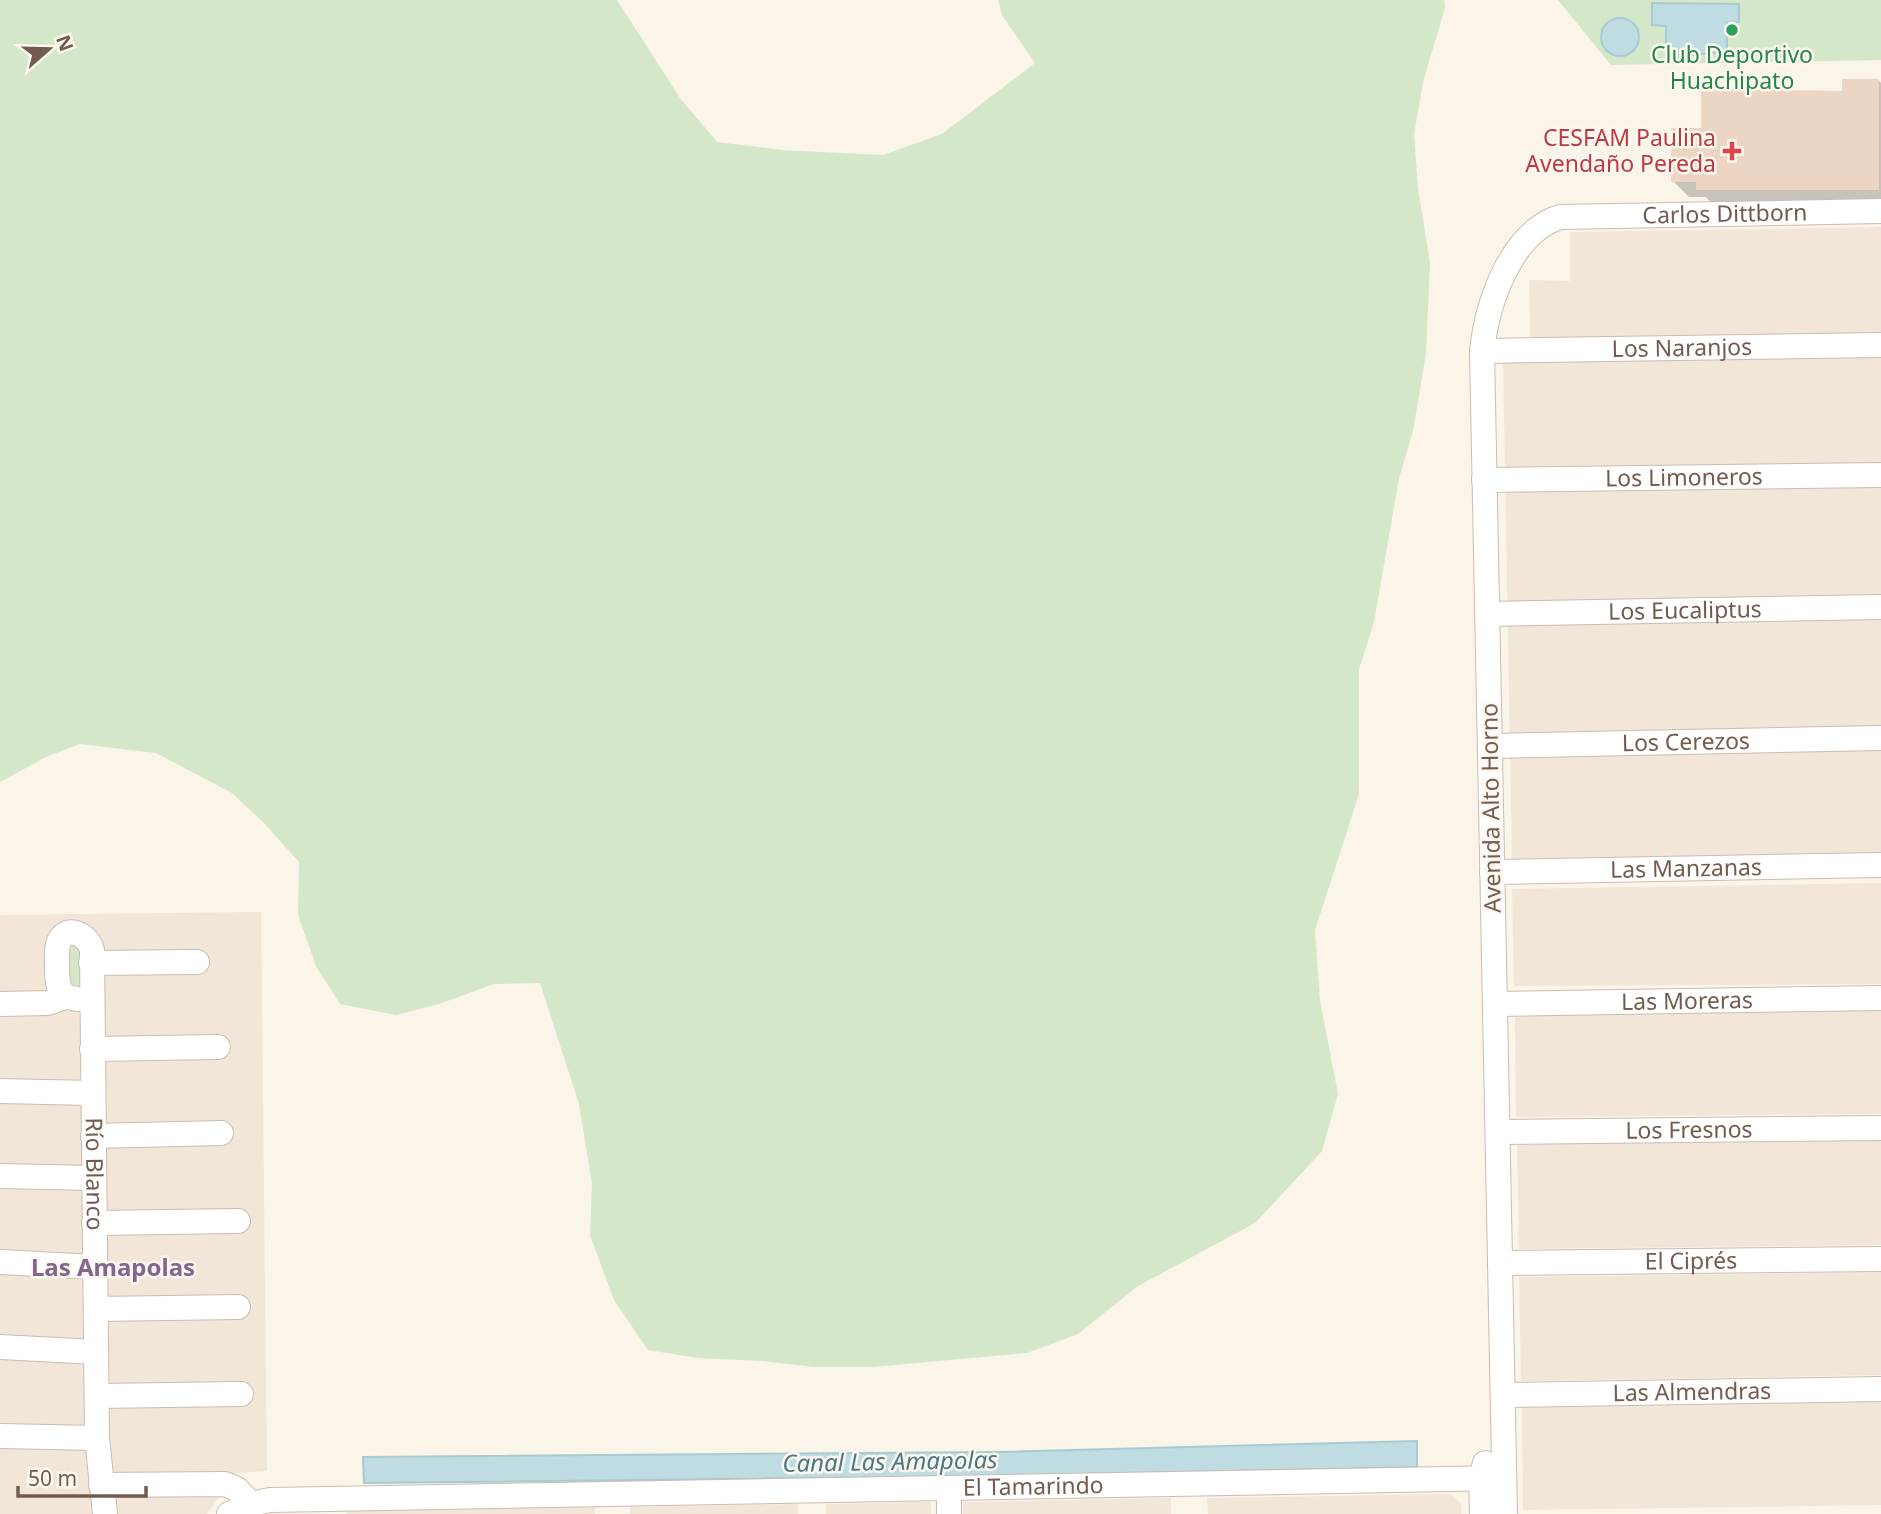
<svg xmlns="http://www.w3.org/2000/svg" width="1881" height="1514" font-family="'Noto Sans',sans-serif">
	<rect width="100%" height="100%" fill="#faf4e9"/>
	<path fill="#f1e6d8" d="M1881,227V852L1512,861L1503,355L1531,358L1529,280L1570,281V232Z
		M1881,883V984L1514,986L1512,889Z
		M261,912L267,1471L236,1473L207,1514H0V915Z
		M1881,1008V1114L1516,1117L1515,1012Z
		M1881,1139V1245L1519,1249L1517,1142Z
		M1881,1272V1375L1521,1381L1519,1277Z
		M1881,1401V1505L1523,1510L1522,1406Z
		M1450,1494L1461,1503V1514H1208L1207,1498Z
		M1171,1498V1514H963V1502Z
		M931,1502V1514H826V1504Z
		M798,1504V1514H630V1507Z
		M595,1507V1514H346L349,1511Z"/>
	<path fill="#d4e7c8" d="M0,0H617L680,98L717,142L782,150L883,155L942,134L1035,63L1002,15L998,0H1444L1445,8L1424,78L1414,134L1418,189L1430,263L1426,353L1413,431L1399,478L1374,622L1359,669V794L1315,930L1320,1001L1338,1094L1322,1151L1255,1223L1138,1286L1078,1334L1027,1353L872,1367H815L761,1361L698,1358L648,1350L614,1300L590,1235L592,1183L579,1104L540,983L494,984L439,1004L396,1015L340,1004L316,966L298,915L299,862L264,823L232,793L156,753L80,744L48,756L0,782Z
		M1558,0H1881V60L1611,65Z
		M72,940L80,947V986L77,991L72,992L65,953Z"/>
	<path fill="#bfdce3" stroke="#a6cbd3" stroke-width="2" d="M1652,3L1739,4V22L1727,23V52L1666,57V26L1652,25Z
		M1601 37a19 19 0 1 1 38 0a19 19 0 1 1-38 0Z
		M1417,1441V1467L995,1476L364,1483L363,1457L999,1452Z"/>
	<path fill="#0003" d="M1879,81L1881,83V205H1713L1706,197H1689L1673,181L1703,130Z"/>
	<path fill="#edd5c3" d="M1842,79H1879V190H1696V182H1671V128H1701V89L1842,91Z"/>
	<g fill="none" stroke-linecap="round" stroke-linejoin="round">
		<g stroke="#ccbcaf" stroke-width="26">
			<g id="minor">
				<path id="s1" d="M1482,351L1881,345"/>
				<path id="s2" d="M1484,480L1881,475"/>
				<path id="s3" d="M1487,614L1881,607"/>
				<path id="s4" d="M1490,746L1881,738"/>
				<path id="s5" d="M1492,872L1881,865"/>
				<path d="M91,963L197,962"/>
				<path id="s6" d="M91,1000C60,999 57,994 57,964C57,956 56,948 59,941C68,924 88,935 92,950L97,1438L105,1514"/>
				<path d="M0,1004L48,1003L65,997"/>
				<path id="s7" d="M1495,1004L1881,998"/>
				<path d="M92,1049L218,1047"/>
				<path d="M0,1091L92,1093"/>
				<path id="s8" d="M1498,1132L1881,1128"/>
				<path d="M93,1136L221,1133"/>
				<path d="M0,1176L94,1178"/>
				<path d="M94,1223L238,1221"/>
				<path d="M0,1262L95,1267"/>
				<path id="s9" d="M1500,1263L1881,1259"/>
				<path d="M96,1309L238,1307"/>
				<path d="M0,1347L96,1352"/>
				<path id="s10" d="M1503,1395L1881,1389"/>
				<path d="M97,1396L241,1394"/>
				<path d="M0,1436L97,1438"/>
				<path d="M101,1485L225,1484L237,1489L251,1504"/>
				<path d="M949,1490V1514"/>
				<path id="s11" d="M229,1514L251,1504L270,1500L1504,1478"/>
				<path d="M1482,1514L1481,1479L1485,1463"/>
				<path id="s12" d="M1505,1514L1482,351C1487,304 1510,233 1560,217L1881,211"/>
			</g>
		</g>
		<use href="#minor" stroke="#fff" stroke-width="24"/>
	</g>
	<circle fill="#2e9e5b" stroke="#fdf8ef" stroke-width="2.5" cx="1732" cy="30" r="7"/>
	<path fill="#e0444e" stroke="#fdf8ef" stroke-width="2.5" d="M1728.5 140.5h7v7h7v7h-7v7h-7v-7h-7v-7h7z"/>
	<g text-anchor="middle" stroke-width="5" stroke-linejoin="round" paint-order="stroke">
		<g font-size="23" fill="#27864d" stroke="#fdf8ef">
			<text x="1732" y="63">Club Deportivo<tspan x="1732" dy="26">Huachipato</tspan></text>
		</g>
		<g font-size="23" fill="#be3a42" stroke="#fdf8ef" text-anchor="end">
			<text x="1716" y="146">CESFAM Paulina<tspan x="1716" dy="26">Avendaño Pereda</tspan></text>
		</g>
		<g font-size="23" fill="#735c4f" stroke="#fdf8ef">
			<text dy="8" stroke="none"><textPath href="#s12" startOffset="1491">Carlos Dittborn</textPath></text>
			<text dy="8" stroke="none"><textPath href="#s1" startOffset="200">Los Naranjos</textPath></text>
			<text dy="8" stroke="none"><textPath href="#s2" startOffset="200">Los Limoneros</textPath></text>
			<text dy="8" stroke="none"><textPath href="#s3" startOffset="198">Los Eucaliptus</textPath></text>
			<text dy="8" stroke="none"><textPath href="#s4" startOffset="196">Los Cerezos</textPath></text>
			<text transform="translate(1491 808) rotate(-91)" y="8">Avenida Alto Horno</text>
			<text dy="8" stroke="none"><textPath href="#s5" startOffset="194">Las Manzanas</textPath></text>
			<text dy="8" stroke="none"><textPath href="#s7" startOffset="192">Las Moreras</textPath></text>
			<text dy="8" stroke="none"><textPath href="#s8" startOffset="191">Los Fresnos</textPath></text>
			<text dy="8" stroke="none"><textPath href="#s6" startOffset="352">Río Blanco</textPath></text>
			<text dy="8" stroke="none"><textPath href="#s9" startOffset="191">El Ciprés</textPath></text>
			<text dy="8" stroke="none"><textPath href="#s10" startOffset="189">Las Almendras</textPath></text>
			<text dy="8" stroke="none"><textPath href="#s11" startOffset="807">El Tamarindo</textPath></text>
		</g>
		<g font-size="24" font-weight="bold" fill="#82668e" stroke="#fdf8ef">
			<text x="113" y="1276">Las Amapolas</text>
		</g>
		<g font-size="24" font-style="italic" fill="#4a7984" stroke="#fdf8ef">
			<text transform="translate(890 1462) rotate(-1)" y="8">Canal Las Amapolas</text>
		</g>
	</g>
	<g transform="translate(49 49) rotate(70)" stroke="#fdf8ef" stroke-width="5" paint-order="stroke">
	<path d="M0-5L12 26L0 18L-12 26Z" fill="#735c4f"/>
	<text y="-10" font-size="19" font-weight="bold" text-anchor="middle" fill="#735c4f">N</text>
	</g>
	<path d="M18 1486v10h128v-10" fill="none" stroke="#735c4f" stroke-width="3.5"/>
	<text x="28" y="1486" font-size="21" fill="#735c4f" stroke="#fdf8ef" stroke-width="5" paint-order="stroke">50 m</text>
</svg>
